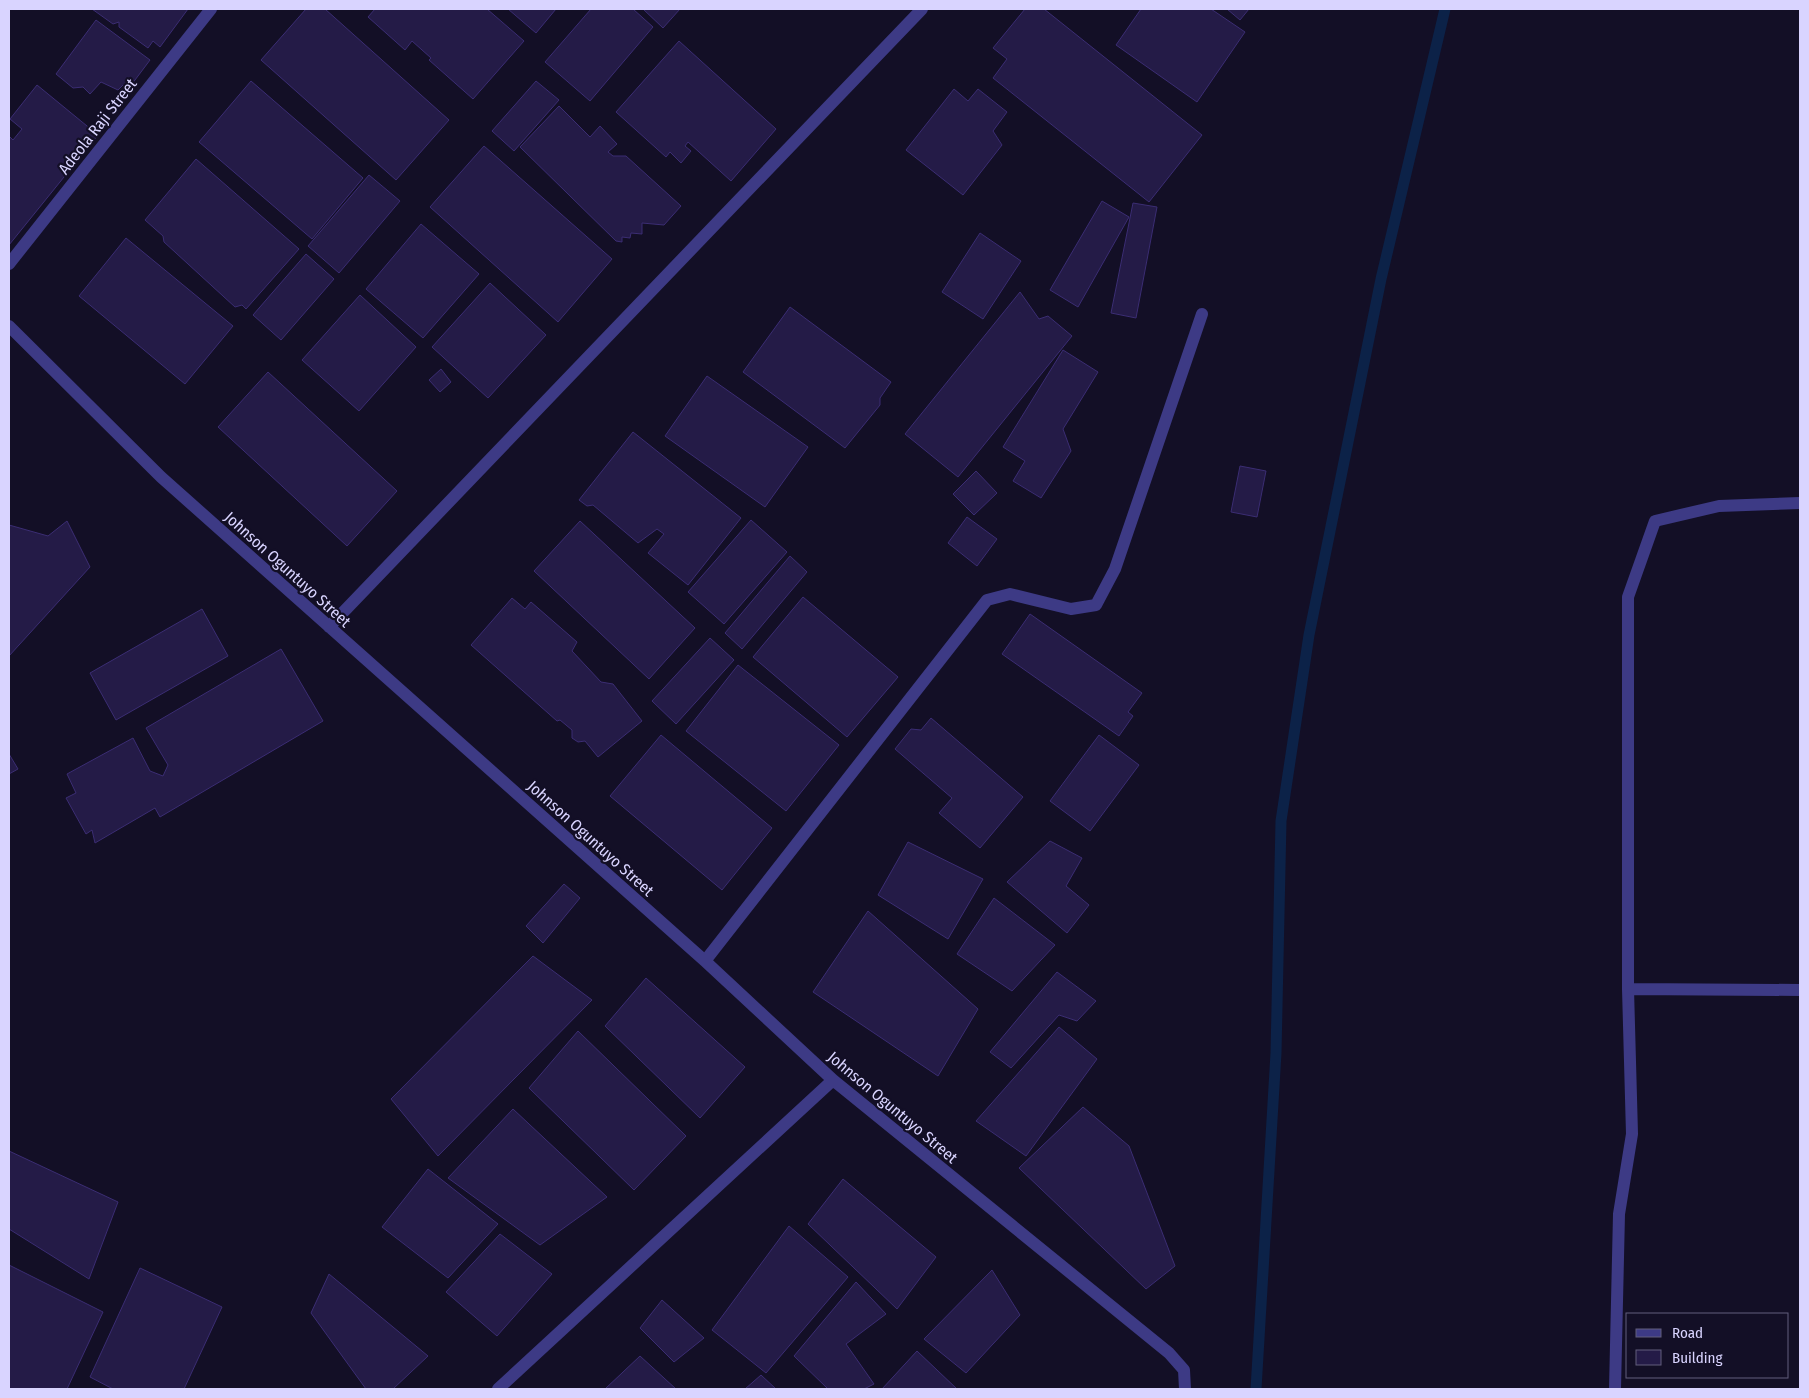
<svg xmlns="http://www.w3.org/2000/svg" width="1809" height="1398" font-family="'Fira Sans Condensed',sans-serif">
	<rect width="100%" height="100%" fill="#130f26"/>
	<g fill="none" stroke-linecap="round" stroke-linejoin="round">
		<path stroke="#0c2248" stroke-width="11" d="M1256,1389L1276,1053L1281,821L1309,635L1381,279L1445,9"/>
	</g>
	<path fill="#241b47" stroke="#3b2d73" d="M92,9H188L160,47L153,41L148,48L119,27V22L113,24Z
		M306,9H325L449,120L396,180L261,60Z
		M375,9H487L524,41L473,99L429,60L431,58L412,41L405,50L368,17Z
		M508,9H556L536,33Z
		M591,9H633L653,27L590,101L545,62Z
		M643,9H680L663,28Z
		M1025,9H1044L1202,135L1149,202L993,78L1007,59L993,48Z
		M1141,9H1211L1245,32L1197,102L1116,45Z
		M1227,9H1249L1240,20Z
		M96,20L150,60L129,88L123,85L118,90L101,82L90,94L83,87L73,88L56,74Z
		M679,41L776,129L731,181L688,142L685,146L691,151L681,163L670,152L666,157L616,112Z
		M251,81L363,178L312,239L199,142Z
		M536,81L559,100L514,151L492,131Z
		M37,85L98,135L9,245V136L13,140L22,129L10,119Z
		M954,89L968,101L978,89L1007,112L993,131L1002,145L963,195L906,150Z
		M559,106L590,137L600,126L617,144L608,152L613,156H626L681,206L664,225L642,223V234L631,233L630,238L622,237V242L616,241L520,147Z
		M484,146L612,259L558,322L430,207Z
		M196,159L299,249L246,309L242,305L235,307L164,242L163,236L145,220Z
		M369,175L400,201L339,273L308,246Z
		M1102,201L1129,217L1078,307L1050,290Z
		M1133,203L1157,207L1136,318L1111,313Z
		M421,224L479,274L423,338L366,289Z
		M980,233L1021,261L983,319L942,292Z
		M126,238L233,326L185,384L79,296Z
		M306,254L334,279L281,340L253,315Z
		M490,283L546,335L488,398L432,347Z
		M1020,292L1039,319L1048,316L1072,336L958,477L905,434Z
		M360,295L416,347L359,411L302,360Z
		M790,307L891,382L880,398V405L845,448L743,372Z
		M1063,350L1098,372L1063,429L1071,451L1041,498L1013,481L1025,461L1003,447Z
		M441,369L451,382L440,392L429,380Z
		M268,372L397,491L347,546L218,427Z
		M707,376L808,447L765,507L665,436Z
		M633,432L741,518L688,585L648,553L664,534L657,529L638,543L593,505L587,506L579,500Z
		M1240,466L1266,471L1257,517L1231,512Z
		M976,471L997,493L974,515L953,494Z
		M967,517L997,539L977,566L948,543Z
		M751,520L787,552L724,624L688,592Z
		M67,521L90,567L9,656V525L48,536Z
		M580,521L695,628L649,679L534,571Z
		M790,556L807,572L742,649L725,633Z
		M803,597L898,677L847,737L753,657Z
		M512,598L525,609L531,602L577,642L572,651L601,682L613,684L642,721L598,757L585,741L578,742L572,738V730L560,720L557,721L471,645Z
		M202,609L228,656L116,720L90,673Z
		M1030,614L1142,693L1128,712L1133,716L1119,736L1002,654Z
		M710,638L734,660L676,724L652,701Z
		M281,649L323,721L160,817L155,808L95,843L92,830L86,834L66,798L76,793L67,774L133,738L150,771L163,776L168,765L146,728Z
		M738,665L839,745L786,811L686,731Z
		M931,718L1023,797L980,848L939,813L952,798L895,749L911,729L921,730Z
		M661,735L772,828L722,890L610,796Z
		M1099,735L1139,765L1090,831L1050,801Z
		M9,754L18,769L9,774Z
		M1050,841L1082,858L1066,886L1089,905L1067,933L1007,882Z
		M908,842L983,879L948,939L878,895Z
		M564,884L580,898L543,943L526,926Z
		M994,898L1055,945L1012,991L957,954Z
		M868,911L978,1009L938,1076L813,992Z
		M533,956L592,1000L438,1156L391,1099Z
		M1057,972L1096,1001L1077,1021L1059,1015L1011,1068L990,1052Z
		M646,978L745,1067L700,1118L605,1026Z
		M1059,1027L1097,1059L1026,1156L976,1121Z
		M578,1031L686,1136L634,1190L529,1088Z
		M1083,1107L1129,1146L1175,1266L1146,1289L1019,1168Z
		M513,1109L607,1197L540,1245L448,1178Z
		M9,1151L118,1202L89,1279L9,1229Z
		M428,1169L498,1224L448,1278L382,1227Z
		M843,1179L936,1257L897,1309L808,1224Z
		M789,1226L848,1277L766,1373L712,1330Z
		M500,1234L552,1274L497,1336L446,1292Z
		M9,1265L103,1312L67,1389H9Z
		M140,1268L222,1307L184,1389H113L90,1377Z
		M992,1270L1020,1315L966,1373L924,1339Z
		M329,1274L428,1356L393,1389H366L311,1313Z
		M856,1282L886,1314L846,1344L874,1384L864,1389H828L794,1356Z
		M662,1300L704,1338L674,1362L640,1328Z
		M917,1351L957,1389H882Z
		M640,1356L676,1389H605Z
		M761,1375L776,1389H745Z"/>
	<g fill="none" stroke-linecap="round" stroke-linejoin="round">
		<path stroke="#3d3a85" stroke-width="12" d="M1628,989V597L1655,521L1719,506L1800,503
			M1615,1389L1619,1214L1632,1134L1628,989L1800,990"/>
		<path stroke="#3d3a85" stroke-width="12" d="M9,264L211,9
			M9,326L161,477L705,961L833,1080L1169,1353L1184,1370L1185,1389
			M329,627L922,9
			M705,961L987,600L1010,594L1071,609L1096,605L1115,569L1202,314
			M498,1389L833,1080"/>
	</g>
	<g text-anchor="middle" stroke-width="4.5" stroke-linejoin="round" paint-order="stroke">
		<g font-size="16" fill="#d9d4ff" stroke="#130f26">
			<text transform="translate(97 126) rotate(-52)" y="6">Adeola Raji Street</text>
			<text transform="translate(288 569) rotate(42)" y="6">Johnson Oguntuyo Street</text>
			<text transform="translate(591 838) rotate(42)" y="6">Johnson Oguntuyo Street</text>
			<text transform="translate(893 1107) rotate(40)" y="6">Johnson Oguntuyo Street</text>
		</g>
	</g>
	<rect width="1809" height="1398" fill="none" stroke="#d9d4ff" stroke-width="20"/>
	<rect x="1626" y="1313" width="162" height="65" fill="#130f26" stroke="#625e7d"/>
	<rect x="1636" y="1329" width="25" height="8" fill="#3d3a85" stroke="#625e7d"/>
	<text x="1672" y="1338" font-size="15" fill="#d9d4ff">Road</text>
	<rect x="1636" y="1350" width="25" height="15" fill="#241b47" stroke="#625e7d"/>
	<text x="1672" y="1363" font-size="15" fill="#d9d4ff">Building</text>
</svg>
